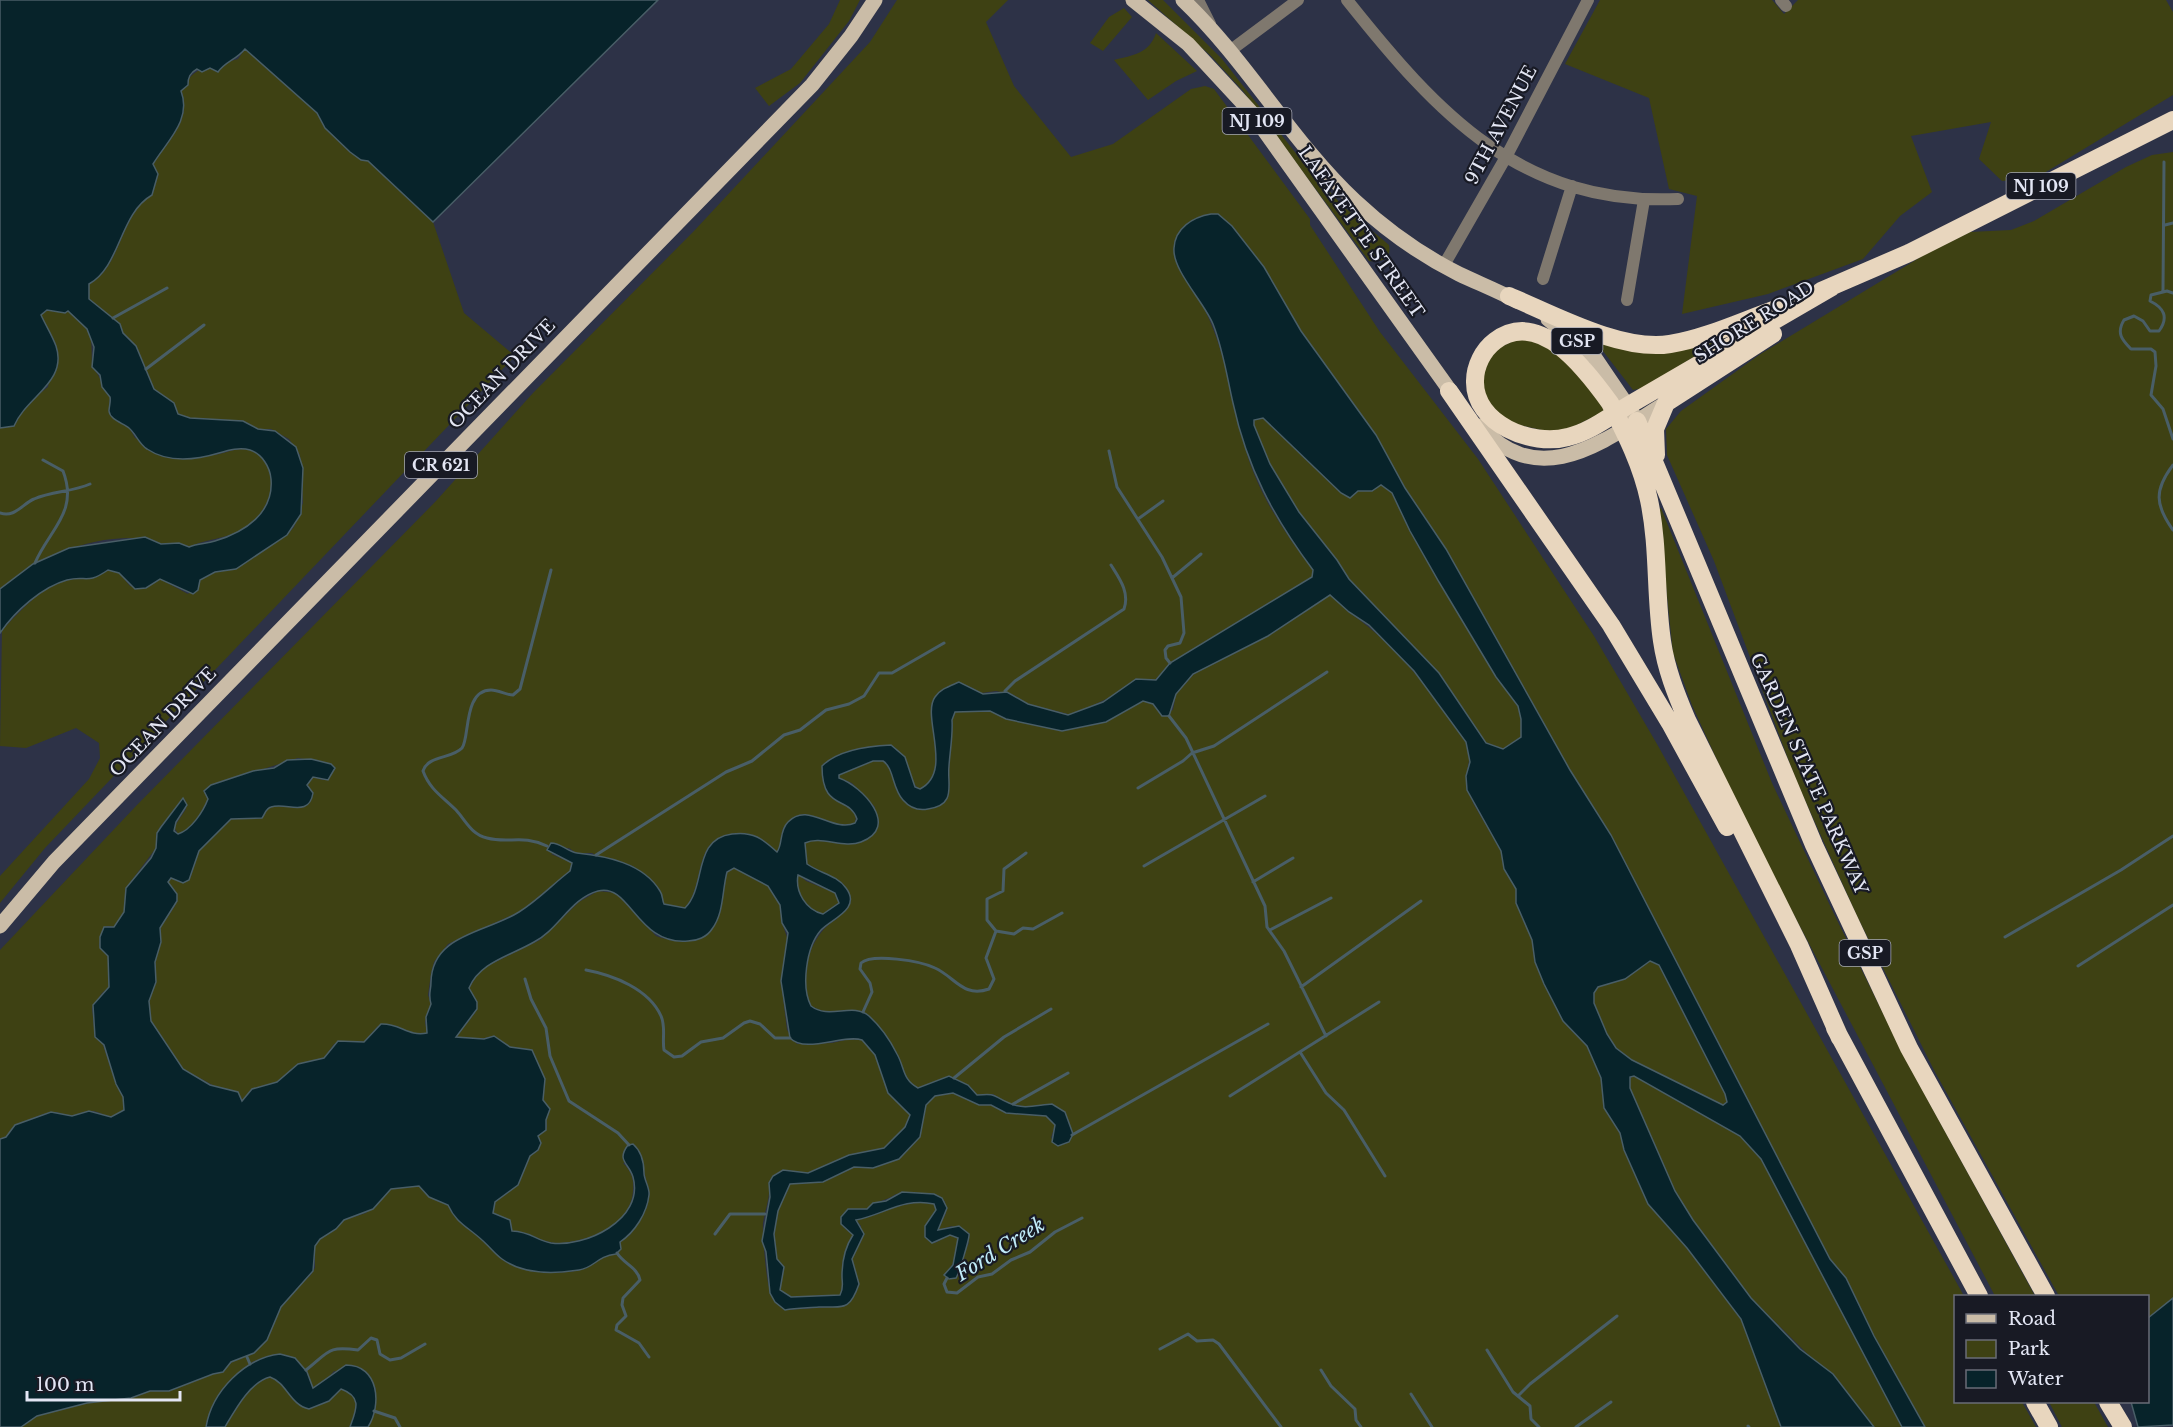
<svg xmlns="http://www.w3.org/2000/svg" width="2173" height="1427" font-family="'Libre Baskerville',serif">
	<rect width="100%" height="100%" fill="#2d3247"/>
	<path fill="#3e4113" d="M840,0H860L849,21L800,83L769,106L755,88L791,69L829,24Z
		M897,0H1008L986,22L1014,86L1071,157L1113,144L1191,89L1205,86L1214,89L1310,219V225L1380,332L1478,459L1594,636L1657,744L1964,1296H1956V1402H2022L2036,1427H1925L1874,1336L1846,1278L1830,1259L1611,835L1570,770L1446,549L1405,488L1376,435L1301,331L1264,267L1186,279C1224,329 1229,392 1246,451C1259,495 1285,534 1313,570L1312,577L1306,582L1170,663L1155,680L1136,679L1117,694L1072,715L1028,704L1012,694L996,691L981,693L971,687L931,714C937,734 943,773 923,788H918C903,775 911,757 891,745L849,752L823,764L856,815L855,823C836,832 819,813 799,815L783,828L780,851L777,852C763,839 752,832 732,834C692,839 706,885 685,908L664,904L659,889L633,866L604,859L592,853H576L569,848L551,854L572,863L570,871L521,911L448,944L434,962L431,974L428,995L431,1004L425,1022L427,1033L413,1035L397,1026H378L364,1042L348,1041L334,1044L324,1058L294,1067L277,1082L253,1089L242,1101L183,1069L151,1021L149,1001L156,982L155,962L161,942L160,928L175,906L177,894L168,882L172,878L180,882L191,876L199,851L231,819L262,818C265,814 266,809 271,807C287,802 309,818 313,793L307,784L313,777L323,780L331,764L298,758L216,784C206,799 199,828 178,834L174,827L186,809L185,799L160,827L157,833L156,848L126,888L124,912L114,927L107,926L99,945L108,956L109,987L102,993L92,1008L95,1037L102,1042L116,1084L123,1097L124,1110L111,1117C104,1116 100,1112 93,1111C84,1110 78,1116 70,1116C65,1116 61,1113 56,1112C43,1111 12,1127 6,1137L0,1139V950L136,806L436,501L533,393L694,231L870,42Z
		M1148,0H1163L1222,59L1305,165L1343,206L1389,245C1392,260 1381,262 1369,261L1243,91L1211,56Z
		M1600,0H1772L1784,14L1798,0H2166L2173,12V95L2036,178L2002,181L1979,159L1991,122L1911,136L1932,192L1900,216L1863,259L1768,294L1682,314L1697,196L1669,189L1649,98L1565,64Z
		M1124,8L1132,17L1103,51L1090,43L1109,17Z
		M1156,33L1197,71L1176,81L1148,100L1114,60C1133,55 1149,54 1156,33Z
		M245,49L317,113L325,128L350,152L361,160L368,161L433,222L464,313L515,356L45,848L0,903V876L89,779L100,758L99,743L76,728L26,748L0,746L2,630C21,611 41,586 68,580C87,576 88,583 108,570L119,573L130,586L146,588L160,579L188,594L200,580L215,572L236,569L287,535L294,527L303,503L300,455L289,439L271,429H258L243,421L190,418L178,414L167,398L154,389L136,346L123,333L120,324L89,299V284C122,267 119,215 152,195L156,183L153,164C167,142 193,119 181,90C196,63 210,68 238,59Z
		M2173,152V1298L2148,1318V1296H2059L1934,1070L1857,916L1796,780L1714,561L1667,455L1666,429L1681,411L1759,355L1924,255L1970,232L2011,230L2034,221L2126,167L2152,155Z
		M47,310L65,313L68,311C95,333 91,336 92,367C101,376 102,387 110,397L109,412L130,429L135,438C158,443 189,454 211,455C226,455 237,445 252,451C287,464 271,510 248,526C230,539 208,538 189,547C178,542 172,546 162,544C157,543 154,539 149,539C94,533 42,555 0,589V428L14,426L24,406L48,387L56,344L41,315Z
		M1733,333L1643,388L1633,390L1596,342L1637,352L1679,350Z
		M1522,337C1561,347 1584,379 1605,411L1559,434L1506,422L1485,397L1482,370L1492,351Z
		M1263,418L1341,493L1354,495L1358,491H1372L1381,485L1392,493L1410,531L1496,677L1518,706L1521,719V737L1504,749L1486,743L1439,673L1349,579L1337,560L1299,512L1270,464L1254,425V420Z
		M1661,508L1772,783L1834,914L1907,1062L2035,1296H1995L1747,826L1692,705L1673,653L1658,510Z
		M1330,595C1338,599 1343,608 1351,614C1399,647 1433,694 1466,742L1470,755L1467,772L1473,803L1501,851L1516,889V903L1532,940L1535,962L1544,984L1570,1029L1587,1046L1601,1078L1604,1108L1620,1133L1624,1150L1648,1204L1687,1248L1741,1319L1781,1427H368L373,1416L376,1388L334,1371L326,1380L313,1388L303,1367L296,1361L271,1355L262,1358L252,1362L207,1421L206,1427H21L37,1416L51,1412L94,1401L131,1398L150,1391H169L213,1374L223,1372L232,1362L254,1353L267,1340L281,1307L300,1284L310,1276L315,1268V1246L319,1239L336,1229L344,1220L366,1213L391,1189L419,1186L435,1200L448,1205C455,1220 465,1227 479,1237C488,1244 494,1254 503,1260C524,1274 556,1275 580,1270C593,1267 598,1254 613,1255L621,1246L620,1242L630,1235L647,1207L649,1191L641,1160L623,1163C632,1172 634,1179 633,1191C631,1225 590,1241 561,1243C545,1244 530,1234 512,1231L511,1223L493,1213L495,1202L518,1185L530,1156L539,1150L540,1140L537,1136L547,1127C543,1113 555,1116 543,1100L545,1079L532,1050L510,1047L494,1036L480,1039L456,1037L475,1013L477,1002L469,988L481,969L540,940L579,902L598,891L616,893L656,936C665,940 674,939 684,940C722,941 720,899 727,872L734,868L768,886L780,905L782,923L788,940L781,981L787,1030L797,1044L832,1043L850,1039L862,1040L875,1055L888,1093L910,1115L905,1127L884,1148L863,1152L808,1173L783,1170L769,1186C770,1199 765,1210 763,1223C762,1232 766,1277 769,1287C771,1295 780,1303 785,1310L845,1306L858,1287L852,1260L854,1250L861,1242V1226L856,1220C882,1214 905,1198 934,1204L936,1210L929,1220L935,1243L950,1235L957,1236C959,1245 956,1262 949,1269L959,1273L962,1255L969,1243L952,1226L938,1230L946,1213L945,1201L896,1194C887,1201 873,1201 867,1209H856L843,1227L853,1235C845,1247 842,1261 842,1276C842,1284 844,1288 840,1295L791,1297L780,1290L784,1267L777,1259L774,1234L778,1211L790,1184L823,1182L854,1167L873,1168L899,1159L920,1137L926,1105L935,1096L953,1093L978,1105H991L1006,1113L1046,1116L1055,1125L1051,1138L1069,1142L1047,1104L1032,1108L1007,1103L993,1094L977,1095L971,1088L928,1085L918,1088L906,1079L899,1058L858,1011L826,1013L811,1006C797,978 810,933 837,919L842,883L807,864L805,842C824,834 846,850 867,839L875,807L852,783L839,778V775L873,761H883C894,768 892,788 903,800C910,808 918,811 928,809C957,805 947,785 949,766C950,750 953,736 952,720L955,712L991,711L1006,719L1062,731L1106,722L1143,701L1153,704L1160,714L1173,710L1176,694L1194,674L1260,640Z
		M798,874L806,881L835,893L839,903L823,914C806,910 794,891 798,874Z
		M1650,961L1659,965L1725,1094L1727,1102L1723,1105L1632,1060L1616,1048L1607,1034L1594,1003V993L1598,987L1625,979Z
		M1634,1075L1741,1136L1761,1159L1902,1427H1874L1850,1396L1751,1298L1693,1220L1675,1191L1630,1088L1628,1081Z
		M270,1377C287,1383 290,1405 309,1409L329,1401L341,1389C363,1397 356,1410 350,1427H225C236,1410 250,1382 270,1377Z
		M2049,1402H2094L2108,1427H2062Z"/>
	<path fill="#07232a" stroke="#495e67" stroke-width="1.5" fill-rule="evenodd" d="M0,0H658L433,222L368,161L361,160L350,152L325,128L317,113L245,49C236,60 226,61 218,72L210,68L202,72L197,69C190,73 188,77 188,85L181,91C192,120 167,141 153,164L158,174L152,195C119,214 121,266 89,284V299L120,324L123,333L136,346L154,389L174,403L178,414L190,418L243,421L258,429L275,431L296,447L303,468L301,514L287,535L236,569L215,572L200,580L198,590L193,594L160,579L146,588L135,589L119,573L108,570C86,585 87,575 67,580C42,587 15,611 0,633V589L33,564L69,548L145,537L161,544L179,543L189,547C198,543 206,544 215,541C245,532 274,513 271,479C270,467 262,454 250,450C240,447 229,450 219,453C196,460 168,463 147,449C139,444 136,434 129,428C123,423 110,420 109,411C109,406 111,402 110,397L102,387L100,375L92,367L94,347L87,329L68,311L65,313L47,310L41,315C46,326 52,335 56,346C68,382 26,397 14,426L0,428Z
		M1211,214H1218L1232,226L1264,267L1301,331L1376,435L1405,488L1446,549L1570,770L1611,835L1830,1259L1846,1278L1874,1336L1925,1427H1902L1761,1159L1740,1136L1634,1076L1630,1077V1088L1675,1191L1693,1220L1751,1298L1800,1349L1833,1374L1874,1427H1781L1741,1319L1687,1248L1648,1204L1624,1150L1620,1133L1604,1108L1601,1078L1587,1046L1563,1021L1544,984L1535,962L1532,940L1516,903V889L1504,869L1501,851L1467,790L1466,776L1470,762L1466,742L1414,671L1369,625L1349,612L1330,595L1268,636L1193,674L1176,694L1169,716H1162L1153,704L1143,701L1106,722L1062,731L1006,719L990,711L955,712L952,720C953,736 950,750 949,766C947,785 957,805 928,809C918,811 910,808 903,800C892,788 894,768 883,761H873L839,775V778C862,786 901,827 861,842C843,849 821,835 805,843L807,864C819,873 837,875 846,888C862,909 831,919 821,930C806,947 801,987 811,1006C829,1020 853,1002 869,1016C880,1026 890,1040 897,1054C905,1068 902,1079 918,1088L949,1076L968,1085L977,1095C998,1093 992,1096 1009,1103C1024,1110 1037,1105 1052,1104L1065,1112L1073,1134L1069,1142L1058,1146L1052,1142L1055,1125L1046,1116L1006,1113L991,1105H979L953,1093L935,1096L926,1105L920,1137L899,1159L873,1168L854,1167L823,1182L790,1184L778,1211L774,1234L777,1259L784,1267L780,1290L791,1297L840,1295C844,1288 842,1284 842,1276C842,1261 845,1247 853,1235L841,1224V1217L848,1209H867L873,1203L886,1201L902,1192L934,1194L942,1198L947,1208L938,1230L959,1226L969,1234C970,1237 959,1274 956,1278L949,1279L944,1275L953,1265L958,1238L950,1235L932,1243L925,1237V1226L936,1210L934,1204C904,1197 883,1215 856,1220L864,1234L852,1259L859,1284C849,1313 842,1306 819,1307C808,1308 796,1308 785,1310L775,1302L770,1293L766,1252L762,1241L770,1197L769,1183L773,1176L783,1170L808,1173L849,1155L884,1148L905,1127L910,1115L888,1093L875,1055L862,1040C844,1034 805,1054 790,1038L781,981L788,933L782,923L780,905L768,886L734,868L727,872C722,891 724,913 712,929C707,937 697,941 688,941C637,946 630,882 598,891C571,898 558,930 534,942C510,956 480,962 469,988L477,1002V1009L456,1037L484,1039L494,1036L510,1047L532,1050L545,1079L543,1100L550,1109L546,1120V1130L538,1136L541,1143L538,1150L530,1156L518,1185L495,1202L493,1213L510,1220L512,1231C532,1232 535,1240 551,1243C584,1248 645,1220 633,1177C629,1163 616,1161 628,1145L633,1144C641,1151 644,1163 644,1173C644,1180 650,1188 649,1195C647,1213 635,1232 620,1242L621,1249L616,1254C597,1256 594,1268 579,1270C554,1274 524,1275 502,1259C495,1254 489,1246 482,1240C468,1227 456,1223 448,1205L429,1197L419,1186L391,1189L373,1209L344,1220L336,1229L320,1239L315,1246L313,1271L281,1307L267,1340L254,1353L231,1362L223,1372L213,1374L169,1391H150L131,1398L87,1403L37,1416L21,1427H0V1139L6,1137L15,1125L51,1112L72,1116L89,1111L111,1117L124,1110L123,1097L116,1084L104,1045L95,1037L93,1005L109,987L108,956L100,948V937L104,927H114L124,912L126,888L151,858L156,848L157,833L161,827L183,798L187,805L176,822L174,831L178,834C191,830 203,812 208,799L204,791L211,785L253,771L274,768L287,760L311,759L331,764L335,768L328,780L313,777L307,785L313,793C309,818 287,802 271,807C266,808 265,814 262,818L231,819L199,851L189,880L183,883L171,878L168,882L177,894V901L160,928L161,942L155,962L156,982L149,1001L151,1021L183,1069L210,1085L238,1092L242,1101L252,1089L277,1082L298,1064L324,1058L338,1041L364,1042L381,1024C400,1023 408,1037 427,1033L426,1017L431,1004C428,994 431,991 431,982C432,934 486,933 519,912C538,900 553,884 570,871L572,863L547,850L551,843C561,843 568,852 577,853C606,856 643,863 660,891C663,895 662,900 664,904L685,908C707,886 692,839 732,834C753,831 763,839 777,852C783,844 779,831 788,822C808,801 832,833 855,823L857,819C849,795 822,812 822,766C838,750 868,746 891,745L905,757L915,787L920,789C954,772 921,716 935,697C940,689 950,686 959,682L983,694L1007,692L1028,704L1068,715L1103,702L1136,679L1156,680L1170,663L1312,577L1313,570C1274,518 1247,468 1233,403C1227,377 1223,349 1213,324C1204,302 1172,270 1174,248C1175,228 1193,217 1211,214ZM1263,418L1341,493L1350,498L1358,491H1372L1381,485L1392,493L1410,531L1439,582L1496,677L1518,706L1521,719V737L1503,749L1486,743L1439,673L1349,579L1337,560L1299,512L1270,464L1254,425V420ZM798,875L835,893L839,903L823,914C806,910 795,892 798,875ZM1650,961L1659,965L1725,1094L1727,1102L1723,1105L1632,1060L1616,1048L1607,1034L1594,1003V993L1598,987L1625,979Z
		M2173,1298V1425L2138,1427L2131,1402H2148V1318Z
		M280,1354L295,1358L307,1372L313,1388L346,1365C379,1365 382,1405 368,1427H350C356,1410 363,1397 341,1389L329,1401L309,1409C290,1405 287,1383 270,1377C250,1382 235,1410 225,1427H206C212,1391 245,1358 280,1354Z"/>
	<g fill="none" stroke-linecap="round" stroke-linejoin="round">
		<path stroke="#495e67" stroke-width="3" d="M2165,225L2173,223
			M2163,291L2164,162
			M2173,293L2167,291L2151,295L2150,301C2164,308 2169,317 2159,331H2150L2143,321L2134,316L2124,320C2116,333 2122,340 2131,349H2151L2155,352L2156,366L2151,395L2163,409L2173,439
			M113,318L167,288
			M146,369L204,325
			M1109,451L1117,487L1162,557L1181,597L1184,633L1180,643L1168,646L1165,650L1166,658L1170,663
			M2173,465C2154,490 2155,505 2173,530
			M0,513C15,518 22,504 34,499C52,491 72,492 90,484
			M1138,519L1163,501
			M35,563C49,530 79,512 63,471L43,460
			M1172,578L1201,554
			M1005,691L1015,681L1124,609C1130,592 1119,578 1111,565
			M1169,716L1186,738L1265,906L1267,927L1284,951L1326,1036
			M1138,788L1183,761L1192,753L1214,746L1327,672
			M547,846C522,834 509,844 487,838C471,834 466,821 456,810C443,797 430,790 423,771C428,755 452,759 462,748C470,738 463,690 491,690C499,690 506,695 513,695L520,689L551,570
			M1026,853L1004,869L1003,891L987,899V920L996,931L1014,934L1023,928L1033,929L1062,913
			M596,855L726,772L752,761L784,735L800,730L826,710L849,704L864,696L879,673H892L944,643
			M1144,866L1265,796
			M1253,882L1293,858
			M1270,930L1331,898
			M2005,937L2121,870L2173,836
			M2078,966L2173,905
			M586,970C613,975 649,989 661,1016C666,1027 662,1039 664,1050L674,1057L682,1056L701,1042L723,1038L744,1023L750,1021L760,1024L775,1038H790
			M525,979L531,999L546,1028L550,1056L569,1101L618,1133L629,1145
			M1301,987L1421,901
			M863,1012L872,992L870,983L860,969L861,963C872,953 921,961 935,968C955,977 963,998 989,989L994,979L986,958L996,931
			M1300,1052L1326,1093L1344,1110L1385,1176
			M954,1078L1004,1037L1051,1009
			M1230,1096L1379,1002
			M1013,1104L1068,1073
			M1072,1135L1268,1024
			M715,1234L730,1214H765
			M617,1253C624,1264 638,1268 640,1280L623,1298L622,1305L626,1316L617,1325L616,1330L639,1343L649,1357
			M947,1278L944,1284L947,1292L957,1293L978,1277L992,1274L1011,1260L1030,1252L1055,1232L1082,1218
			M1160,1349L1188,1334L1197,1341L1213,1340L1219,1344L1281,1427
			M1487,1350L1513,1392L1530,1406L1531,1419L1539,1427
			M247,1357L250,1364
			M306,1370C330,1351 327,1346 358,1350L371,1338L377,1340L380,1354L390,1360L401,1358L425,1344
			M1321,1370L1331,1386L1355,1409L1356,1420L1361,1427
			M1411,1394L1432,1427
			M1519,1395L1530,1384L1617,1316
			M374,1411L395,1418L400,1427
			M1748,1426L1749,1427
			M1576,1427L1611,1402"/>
		<path stroke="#7f786e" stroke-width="12" d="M1198,0L1210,24
			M1347,0C1437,113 1521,206 1678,199
			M1781,0L1786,6
			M1231,50L1298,0
			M1444,265L1506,157L1588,0
			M1543,279L1572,186
			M1627,300L1644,200"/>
		<path stroke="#cabca7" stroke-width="15" d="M1133,0L1188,44L1251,112L1456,399
			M1183,0C1247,61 1291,141 1355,201C1386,230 1421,255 1459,274C1478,283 1498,291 1517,301
			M1548,319L1595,358L1633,414
			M1480,426C1540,494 1606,439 1666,403
			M0,926L54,862L812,85L851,36L875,0"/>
		<path stroke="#e8d6be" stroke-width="18" d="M1832,287L1629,405C1610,416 1590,432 1568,437C1532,447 1474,424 1475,381C1475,366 1483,350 1495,341C1540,307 1587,371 1610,403C1626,434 1642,466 1649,500C1659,547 1655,595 1662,641C1666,669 1676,694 1687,720L1799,945L1840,1038
			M1821,291L1909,253L2173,120
			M1509,296C1554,315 1622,352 1670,344C1707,338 1744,320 1779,308
			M1449,391L1611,625L1670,723L1727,827
			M1637,421L1814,845L1909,1048L2046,1296
			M1656,455L1655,429L1666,403L1773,334
			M1835,1028L1979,1296
			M2035,1402L2049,1427
			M2108,1402L2123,1427"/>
	</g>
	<g text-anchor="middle" stroke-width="4.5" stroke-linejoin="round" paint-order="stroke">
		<g fill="#181a24" stroke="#a6a9b6" stroke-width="1.5">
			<rect x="1222.5" y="108" width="69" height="26" rx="4.5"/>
			<rect x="2006.5" y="173" width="69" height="26" rx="4.5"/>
			<rect x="1551.5" y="328" width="51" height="26" rx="4.5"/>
			<rect x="405" y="452" width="72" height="26" rx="4.5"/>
			<rect x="1839.5" y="940" width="51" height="26" rx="4.5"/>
		</g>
		<g font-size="16" font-weight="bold" fill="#e3e6f4">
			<text x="1257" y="127">NJ 109</text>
			<text x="2041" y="192">NJ 109</text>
			<text x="1577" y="347">GSP</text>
			<text x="441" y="471">CR 621</text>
			<text x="1865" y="959">GSP</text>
		</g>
		<g font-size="18" fill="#e3e6f4" stroke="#181a24">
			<text transform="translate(1501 125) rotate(-62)" y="6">9TH AVENUE</text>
			<text transform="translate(1361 232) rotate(55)" y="6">LAFAYETTE STREET</text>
			<text transform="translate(1754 322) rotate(-32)" y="6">SHORE ROAD</text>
			<text transform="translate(502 374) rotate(-46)" y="6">OCEAN DRIVE</text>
			<text transform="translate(163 722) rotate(-46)" y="6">OCEAN DRIVE</text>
			<text transform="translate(1809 774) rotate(66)" y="6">GARDEN STATE PARKWAY</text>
		</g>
		<g font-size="20" font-style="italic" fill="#c0ebf8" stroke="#181a24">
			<text transform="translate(1000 1249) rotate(-32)" y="7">Ford Creek</text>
		</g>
	</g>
	<rect x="1954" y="1295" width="195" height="108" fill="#181a24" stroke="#696c77" stroke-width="1.5"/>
	<rect x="1966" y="1314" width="30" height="9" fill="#cabca7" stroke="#696c77" stroke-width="1.5"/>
	<text x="2008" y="1325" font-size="18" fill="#e3e6f4">Road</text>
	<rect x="1966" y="1340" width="30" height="18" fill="#3e4113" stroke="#696c77" stroke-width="1.5"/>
	<text x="2008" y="1355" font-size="18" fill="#e3e6f4">Park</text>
	<rect x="1966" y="1370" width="30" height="18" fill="#07232a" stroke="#696c77" stroke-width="1.5"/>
	<text x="2008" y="1385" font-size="18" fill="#e3e6f4">Water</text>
	<path d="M27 1391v9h153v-9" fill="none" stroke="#e3e6f4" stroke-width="3"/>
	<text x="36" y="1391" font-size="18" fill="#e3e6f4" stroke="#181a24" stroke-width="4.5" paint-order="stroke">100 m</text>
</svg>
